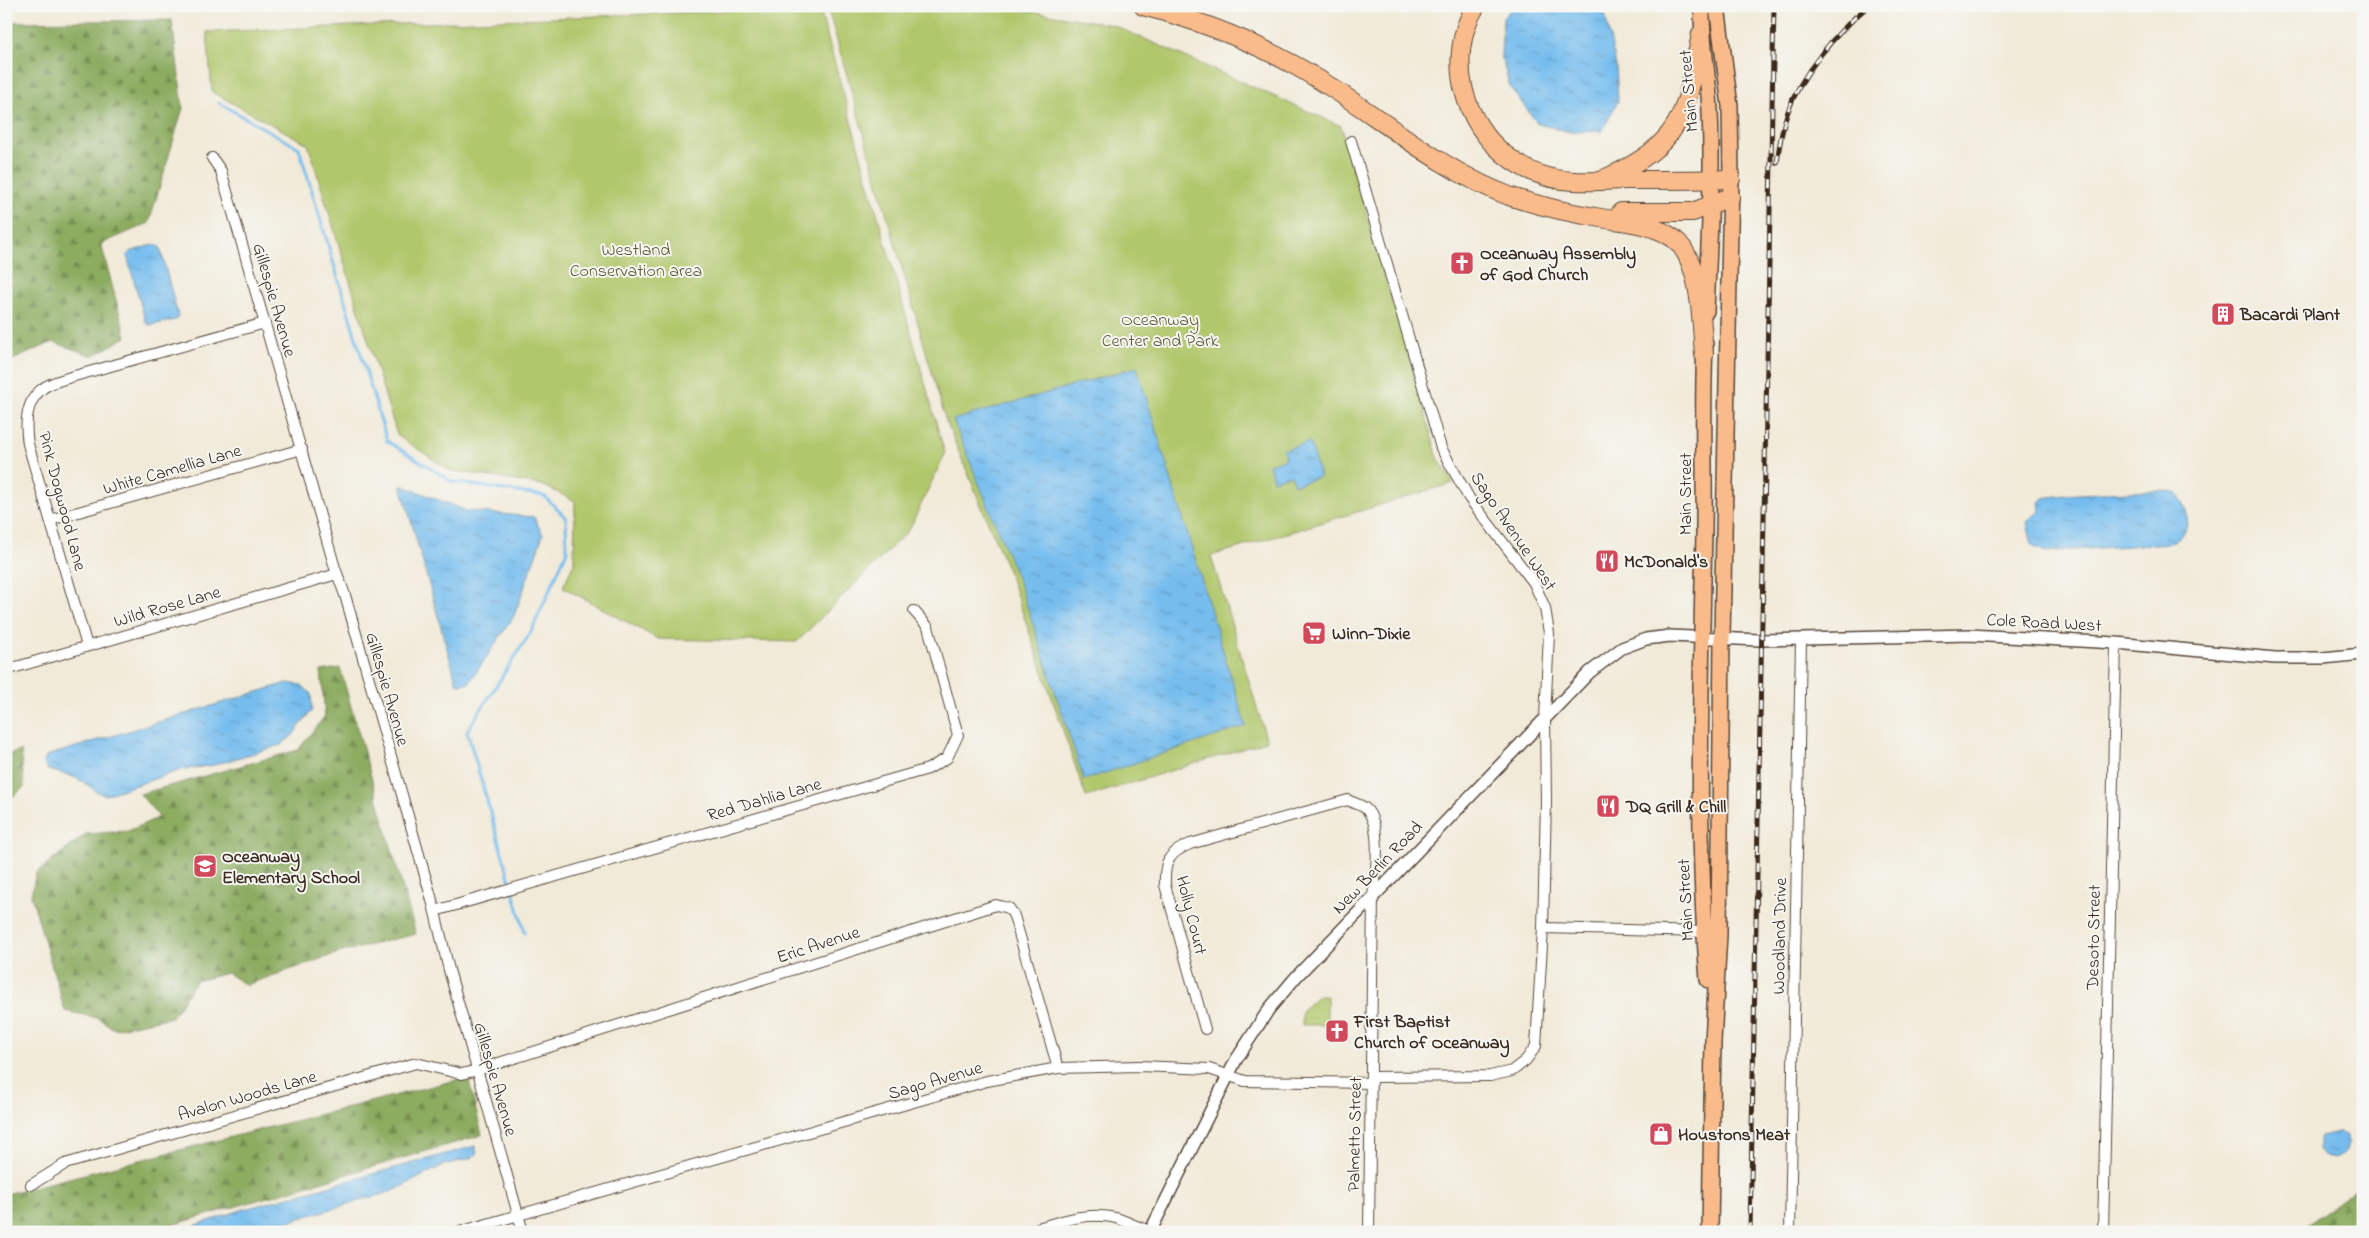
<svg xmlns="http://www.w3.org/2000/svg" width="2369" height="1238" font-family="'Indie Flower',sans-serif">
	<defs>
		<pattern id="forest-firs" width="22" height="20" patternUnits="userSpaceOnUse" patternTransform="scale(1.25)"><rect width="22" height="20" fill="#8cac60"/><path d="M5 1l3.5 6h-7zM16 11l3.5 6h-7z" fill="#748c4f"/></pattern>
		<pattern id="water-ripples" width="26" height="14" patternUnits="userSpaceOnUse" patternTransform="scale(1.25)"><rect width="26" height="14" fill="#76bdee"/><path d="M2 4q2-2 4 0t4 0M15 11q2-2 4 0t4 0" fill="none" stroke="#629ac0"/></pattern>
	</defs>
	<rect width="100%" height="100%" fill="#f6f6f2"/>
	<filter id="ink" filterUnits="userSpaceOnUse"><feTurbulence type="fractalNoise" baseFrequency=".02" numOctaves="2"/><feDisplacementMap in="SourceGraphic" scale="10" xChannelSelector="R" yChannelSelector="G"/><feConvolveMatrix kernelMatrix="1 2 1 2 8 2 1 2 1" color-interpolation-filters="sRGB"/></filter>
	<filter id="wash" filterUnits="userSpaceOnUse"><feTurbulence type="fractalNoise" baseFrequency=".0096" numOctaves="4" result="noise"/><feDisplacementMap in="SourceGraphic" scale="20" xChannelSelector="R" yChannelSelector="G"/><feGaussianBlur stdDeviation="1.12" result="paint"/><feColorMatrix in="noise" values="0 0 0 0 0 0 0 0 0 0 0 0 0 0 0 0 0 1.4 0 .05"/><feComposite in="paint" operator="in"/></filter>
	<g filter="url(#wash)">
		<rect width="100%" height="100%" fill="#f1ead8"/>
		<path fill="url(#forest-firs)" stroke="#646b3f" d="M172,20L183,108L149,223L101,244L126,337L93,356L53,342L6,363V22Z
			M340,668L416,934L338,953L246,985L227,973L196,981L172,1017L114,1029L98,1018L65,1011L31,895L36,873L86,834L128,831L159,817L140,794L298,750L325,716L321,671Z
			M21,751L24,787L6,803V755Z
			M468,1077L482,1135L148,1232H6V1194Z
			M2362,1184L2363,1232H2298Z"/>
		<path fill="#b1c76c" stroke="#767845" d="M827,6H1001L1113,25L1341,126L1438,458L1453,483L1211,556L1267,741L1086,797L1009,573L945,418Z
			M819,7L945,454L909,530L797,642L658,639L563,587L574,563L575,501L542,485L449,470L397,435L308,144L212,92L207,32Z
			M1318,996H1327V1025H1302V1010Z"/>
		<path fill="url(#water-ripples)" stroke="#587486" d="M1514,6H1601L1604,9L1616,66L1618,101L1602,131L1570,132L1538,124L1510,87L1501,56L1503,18Z
			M154,244L160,247L178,316L176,320L151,325L146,323L127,256L130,252Z
			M1137,367L1246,726L1084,780L1019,582L953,420Z
			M1310,442L1320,477L1294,485L1291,475L1273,480L1269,464L1286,459L1283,450Z
			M401,485L467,511L534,517L543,535L514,616L469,683L457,684Z
			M2165,490L2177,493C2190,511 2194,532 2170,543L2045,552L2032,545L2027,521L2040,510L2039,502L2043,498C2084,491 2123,494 2165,490Z
			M287,683L302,685L311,694L312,710L293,735L281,745L214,765L181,770L106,795C96,793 94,789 86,784C76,776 61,773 48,770L44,763L46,756Z
			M2337,1132L2347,1136C2351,1155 2329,1167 2318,1150L2321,1136Z
			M475,1146L477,1154L469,1159L444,1165L393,1191L252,1232H176L241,1210Z"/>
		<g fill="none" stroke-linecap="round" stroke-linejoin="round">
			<path stroke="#76bdee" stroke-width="3" d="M219,103L299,148L387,441L453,482L544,496L566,518L567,551L531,632L467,731L525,933"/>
		</g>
	</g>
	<g filter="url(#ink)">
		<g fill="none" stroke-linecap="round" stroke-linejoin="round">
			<g stroke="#56473a" stroke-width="12">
				<path id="minor" d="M1351,141L1441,448L1469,498L1534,583L1545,608L1549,633L1545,719L1546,802L1543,928L1536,1046L1526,1060L1512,1071L1490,1076L1372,1077
					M212,158L221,171L335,568L345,595L432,900L449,970L523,1232
					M50,520L302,449
					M87,646L28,444C25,425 25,402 42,389C49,383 62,380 71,377L265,323
					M6,670L337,574
					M435,911L928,769L947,758L958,735L928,627L914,611
					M1543,928L1705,932
					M1205,1029L1165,885C1164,862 1168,853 1190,844L1348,800C1353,803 1361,805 1365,808C1383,824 1376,875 1373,896L1369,1232
					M31,1185L65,1164L416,1063L462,1074L477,1070L996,905L1009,908L1014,916L1058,1068
					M459,1232L987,1081L1058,1068L1140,1066L1209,1069L1245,1081L1372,1083
					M1025,1232C1054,1224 1085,1210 1116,1218C1129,1222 1142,1230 1156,1232
					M1790,1232L1801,640
					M2103,1232L2116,643"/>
			</g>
			<g stroke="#56473a" stroke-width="14">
				<path id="tertiary" d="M1150,1232L1236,1060L1269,1009L1296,977L1590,672L1622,648L1646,639L1670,636L1760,640L1969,635L2116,643L2275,658H2323L2363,654"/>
			</g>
			<g stroke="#56473a" stroke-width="18">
				<path id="primary" d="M1702,6C1701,42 1709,77 1710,112C1713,179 1709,245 1706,311
					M1705,344C1702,407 1705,470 1704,533C1701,682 1696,831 1708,980
					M1710,1232L1713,1042L1719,934L1722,638L1731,179L1730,106L1717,6"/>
			</g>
			<g stroke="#56473a" stroke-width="20">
				<path id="motorway" d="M1143,6C1194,19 1247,39 1294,65C1368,105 1430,166 1509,196C1539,206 1570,213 1601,218C1625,222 1652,223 1673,238C1702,260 1701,322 1704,355
					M1476,6C1460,30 1457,64 1464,91C1477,141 1521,179 1574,181C1592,182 1610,180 1628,180C1662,180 1696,180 1731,179
					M1606,178C1684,143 1686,112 1701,34
					M1621,212H1693L1730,197"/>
			</g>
			<use href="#minor" stroke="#fff" stroke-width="10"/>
			<use href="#tertiary" stroke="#fff" stroke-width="11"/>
			<use href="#primary" stroke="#fabb8b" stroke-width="15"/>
			<use href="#motorway" stroke="#fabb8b" stroke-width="18"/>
			<g stroke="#3b2a1e" stroke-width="5">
				<path id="rail" d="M1777,163C1779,147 1782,129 1787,114C1801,73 1836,33 1868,6
					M1750,1232L1774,6"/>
			</g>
			<use href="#rail" stroke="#f6f6f2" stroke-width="3" stroke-dasharray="9" stroke-linecap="butt"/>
		</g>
	</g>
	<defs>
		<g id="church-square" transform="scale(1.25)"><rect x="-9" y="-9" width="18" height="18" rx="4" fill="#d1495b" stroke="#f6f6f2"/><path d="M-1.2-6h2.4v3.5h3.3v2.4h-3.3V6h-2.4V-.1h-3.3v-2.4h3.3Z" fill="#fff"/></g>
		<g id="building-square" transform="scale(1.25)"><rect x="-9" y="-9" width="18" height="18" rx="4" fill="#d1495b" stroke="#f6f6f2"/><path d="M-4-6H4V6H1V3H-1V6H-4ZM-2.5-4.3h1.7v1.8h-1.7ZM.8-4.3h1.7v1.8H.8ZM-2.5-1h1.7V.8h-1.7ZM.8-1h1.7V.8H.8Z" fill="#fff"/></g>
		<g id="restaurant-square" transform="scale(1.25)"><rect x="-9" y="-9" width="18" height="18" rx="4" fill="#d1495b" stroke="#f6f6f2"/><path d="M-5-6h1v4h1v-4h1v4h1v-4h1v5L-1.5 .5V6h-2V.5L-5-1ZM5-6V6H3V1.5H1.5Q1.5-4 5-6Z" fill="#fff"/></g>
		<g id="supermarket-square" transform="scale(1.25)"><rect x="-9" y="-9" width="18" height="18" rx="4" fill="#d1495b" stroke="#f6f6f2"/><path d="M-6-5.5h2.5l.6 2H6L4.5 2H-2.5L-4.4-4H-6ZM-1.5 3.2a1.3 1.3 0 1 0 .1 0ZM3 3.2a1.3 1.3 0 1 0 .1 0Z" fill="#fff"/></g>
		<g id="school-square" transform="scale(1.25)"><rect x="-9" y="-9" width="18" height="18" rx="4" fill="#d1495b" stroke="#f6f6f2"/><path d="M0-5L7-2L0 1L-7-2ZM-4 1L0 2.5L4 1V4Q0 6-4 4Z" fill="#fff"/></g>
		<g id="shop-square" transform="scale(1.25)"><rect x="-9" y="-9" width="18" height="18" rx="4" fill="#d1495b" stroke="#f6f6f2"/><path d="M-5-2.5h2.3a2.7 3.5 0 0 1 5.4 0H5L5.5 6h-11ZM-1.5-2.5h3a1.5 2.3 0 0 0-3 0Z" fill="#fff"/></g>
	</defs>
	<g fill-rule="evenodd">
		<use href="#church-square" x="1462" y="263"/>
		<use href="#building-square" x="2223" y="314"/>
		<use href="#restaurant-square" x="1607" y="561"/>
		<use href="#supermarket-square" x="1314" y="633"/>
		<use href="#restaurant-square" x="1608" y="806"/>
		<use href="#school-square" x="205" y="866"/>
		<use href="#church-square" x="1337" y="1031"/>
		<use href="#shop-square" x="1661" y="1134"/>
	</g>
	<g text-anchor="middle" stroke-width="4" stroke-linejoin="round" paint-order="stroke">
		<g font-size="18" fill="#3b2a1e" stroke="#f6f6f2">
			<text transform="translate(1688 91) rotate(-95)" y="6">Main Street</text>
			<text transform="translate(275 300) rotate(74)" y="6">Gillespie Avenue</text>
			<text transform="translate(172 469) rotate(-16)" y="6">White Camellia Lane</text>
			<text transform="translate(1685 494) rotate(-90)" y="6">Main Street</text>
			<text transform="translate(63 501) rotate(75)" y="6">Pink Dogwood Lane</text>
			<text transform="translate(1514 531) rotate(56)" y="6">Sago Avenue West</text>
			<text transform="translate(167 606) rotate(-16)" y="6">Wild Rose Lane</text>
			<text transform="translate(2044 622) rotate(3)" y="6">Cole Road West</text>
			<text transform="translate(388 689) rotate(74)" y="6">Gillespie Avenue</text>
			<text transform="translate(764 799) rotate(-16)" y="6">Red Dahlia Lane</text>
			<text transform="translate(1377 867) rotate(-46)" y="6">New Berlin Road</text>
			<text transform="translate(1685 900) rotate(-93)" y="6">Main Street</text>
			<text transform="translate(1192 915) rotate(76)" y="6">Holly Court</text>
			<text transform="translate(1779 936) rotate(-89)" y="6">Woodland Drive</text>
			<text transform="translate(2093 937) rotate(-89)" y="6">Desoto Street</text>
			<text transform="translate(818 944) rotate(-18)" y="6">Eric Avenue</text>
			<text transform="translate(496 1079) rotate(74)" y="6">Gillespie Avenue</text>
			<text transform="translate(935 1080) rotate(-16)" y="6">Sago Avenue</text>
			<text transform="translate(247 1095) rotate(-16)" y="6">Avalon Woods Lane</text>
			<text transform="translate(1354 1134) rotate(-89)" y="6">Palmetto Street</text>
		</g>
		<g font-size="18" fill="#5e5935" stroke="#f6f6f2">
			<text x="636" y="255">Westland<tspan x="636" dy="21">Conservation area</tspan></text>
			<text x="1160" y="325">Oceanway<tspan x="1160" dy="21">Center and Park</tspan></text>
		</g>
		<g font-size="18" font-weight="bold" fill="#3b2a1e" stroke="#f6f6f2" text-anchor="start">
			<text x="1480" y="259">Oceanway Assembly<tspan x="1480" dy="21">of God Church</tspan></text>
			<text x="2240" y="320">Bacardi Plant</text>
			<text x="1624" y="567">McDonald's</text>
			<text x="1332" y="639">Winn-Dixie</text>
			<text x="1626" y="812">DQ Grill &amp; Chill</text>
			<text x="222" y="862">Oceanway<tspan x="222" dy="21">Elementary School</tspan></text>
			<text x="1354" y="1027">First Baptist<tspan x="1354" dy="21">Church of Oceanway</tspan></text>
			<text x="1678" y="1140">Houstons Meat</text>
		</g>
	</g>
	<rect width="2369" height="1238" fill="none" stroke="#f6f6f2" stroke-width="25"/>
</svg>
